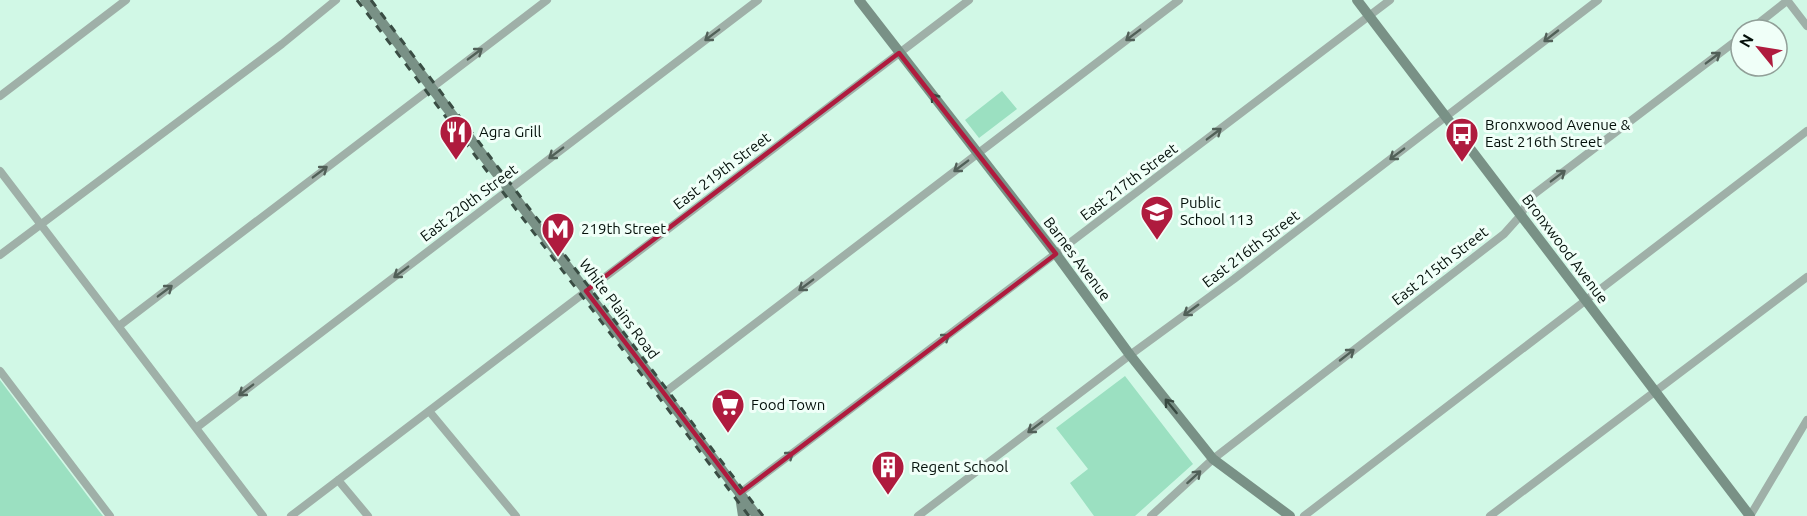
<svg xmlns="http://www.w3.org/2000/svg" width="1807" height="516" font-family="Ubuntu,sans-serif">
	<rect width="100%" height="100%" fill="#d1f8e6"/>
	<path fill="#9be0c1" d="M1002,91L1017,109L979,138L965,120Z
		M1125,376L1193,464L1135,516H1094L1070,483L1088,469L1056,428Z
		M0,380L99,511L103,516H0Z"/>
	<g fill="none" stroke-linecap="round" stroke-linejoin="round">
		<path stroke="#9fb0a8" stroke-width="8" d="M1787,0L1807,26
			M1750,30L1788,0
			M0,96L126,0
			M0,171L263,516
			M0,255L282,44L336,0
			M119,326L547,0
			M0,371L110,516
			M664,393L1179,0
			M429,411L516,516
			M196,428L758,0
			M338,480L368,516
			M740,493L1390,0
			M291,516L969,0
			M918,516L1130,355L1234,279L1598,0
			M1151,516L1213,459L1504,234L1521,215L1529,198L1741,37
			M1304,516L1807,131
			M1490,516L1807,277
			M1750,516L1807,420"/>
		<path stroke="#799186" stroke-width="10" d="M365,0L757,516
			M859,0L1056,254L1130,355L1213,459L1290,516
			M1357,0L1750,516
			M740,496L743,516"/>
		<path stroke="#3a4d44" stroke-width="3" stroke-dasharray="8 8" stroke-linecap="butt" d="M357,0L749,516
			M371,0L763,516"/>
	</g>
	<defs><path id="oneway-shaft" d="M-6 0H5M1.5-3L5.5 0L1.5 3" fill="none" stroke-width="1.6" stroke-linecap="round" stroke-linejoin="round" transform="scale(1.5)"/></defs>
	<g stroke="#516058">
		<use href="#oneway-shaft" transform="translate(712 35) rotate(143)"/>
		<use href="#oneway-shaft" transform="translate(1133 35) rotate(143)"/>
		<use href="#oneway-shaft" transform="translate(1551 36) rotate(142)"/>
		<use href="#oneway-shaft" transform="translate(475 54) rotate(-37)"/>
		<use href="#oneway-shaft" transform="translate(1713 58) rotate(-37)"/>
		<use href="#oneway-shaft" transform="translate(1214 134) rotate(-37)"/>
		<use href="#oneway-shaft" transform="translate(556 153) rotate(143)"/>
		<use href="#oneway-shaft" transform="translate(1397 154) rotate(143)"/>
		<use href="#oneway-shaft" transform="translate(961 166) rotate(143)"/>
		<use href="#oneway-shaft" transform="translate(320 172) rotate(-37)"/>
		<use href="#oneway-shaft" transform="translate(1558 176) rotate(-37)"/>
		<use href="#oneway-shaft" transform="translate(401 272) rotate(143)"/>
		<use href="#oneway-shaft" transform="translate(806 285) rotate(143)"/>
		<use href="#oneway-shaft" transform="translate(165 291) rotate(-37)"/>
		<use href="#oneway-shaft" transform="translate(1191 310) rotate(144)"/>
		<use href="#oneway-shaft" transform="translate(942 340) rotate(-37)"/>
		<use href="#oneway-shaft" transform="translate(1347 355) rotate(-38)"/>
		<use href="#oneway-shaft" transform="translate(246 390) rotate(143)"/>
		<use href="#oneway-shaft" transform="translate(1035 427) rotate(143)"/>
		<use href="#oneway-shaft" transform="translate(786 458) rotate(-37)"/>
		<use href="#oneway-shaft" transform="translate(1194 477) rotate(-42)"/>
	</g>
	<g stroke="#384a41">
		<use href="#oneway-shaft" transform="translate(937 101) rotate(-127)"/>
		<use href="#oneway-shaft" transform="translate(1171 406) rotate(-129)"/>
	</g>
	<path fill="none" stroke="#af1b3e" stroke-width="4.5" stroke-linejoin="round" d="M899,53L1056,254L740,493L586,291Z"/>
	<defs>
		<g id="restaurant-pin" transform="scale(1.725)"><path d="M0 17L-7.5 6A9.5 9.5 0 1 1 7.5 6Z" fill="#af1b3e" stroke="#f0fff8"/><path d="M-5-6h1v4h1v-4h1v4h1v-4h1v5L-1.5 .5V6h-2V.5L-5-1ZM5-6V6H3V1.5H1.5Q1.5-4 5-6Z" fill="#fff"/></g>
		<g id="bus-pin" transform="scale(1.725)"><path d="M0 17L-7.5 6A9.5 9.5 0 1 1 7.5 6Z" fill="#af1b3e" stroke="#f0fff8"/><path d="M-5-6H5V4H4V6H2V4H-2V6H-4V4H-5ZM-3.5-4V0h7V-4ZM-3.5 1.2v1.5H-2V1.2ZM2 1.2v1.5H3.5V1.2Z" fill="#fff"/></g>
		<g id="school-pin" transform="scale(1.725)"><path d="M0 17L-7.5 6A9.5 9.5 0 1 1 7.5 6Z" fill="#af1b3e" stroke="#f0fff8"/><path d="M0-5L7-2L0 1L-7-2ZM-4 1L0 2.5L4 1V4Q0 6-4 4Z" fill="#fff"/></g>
		<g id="metro-pin" transform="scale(1.725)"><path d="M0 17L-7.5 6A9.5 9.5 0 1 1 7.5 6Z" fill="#af1b3e" stroke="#f0fff8"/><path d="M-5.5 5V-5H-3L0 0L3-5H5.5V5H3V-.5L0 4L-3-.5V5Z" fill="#fff"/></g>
		<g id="supermarket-pin" transform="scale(1.725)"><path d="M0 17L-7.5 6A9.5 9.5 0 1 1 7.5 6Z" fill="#af1b3e" stroke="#f0fff8"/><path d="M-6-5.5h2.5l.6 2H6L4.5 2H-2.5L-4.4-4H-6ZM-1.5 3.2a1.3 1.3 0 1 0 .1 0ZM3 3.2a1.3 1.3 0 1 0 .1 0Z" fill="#fff"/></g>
		<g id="building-pin" transform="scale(1.725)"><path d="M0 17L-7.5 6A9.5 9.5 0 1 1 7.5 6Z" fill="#af1b3e" stroke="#f0fff8"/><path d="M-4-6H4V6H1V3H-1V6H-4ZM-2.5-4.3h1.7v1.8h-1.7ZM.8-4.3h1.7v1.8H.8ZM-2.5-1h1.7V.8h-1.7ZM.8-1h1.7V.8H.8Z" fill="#fff"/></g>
	</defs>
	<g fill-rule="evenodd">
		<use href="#restaurant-pin" x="456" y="132"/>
		<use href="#bus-pin" x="1462" y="134"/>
		<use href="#school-pin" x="1157" y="212"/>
		<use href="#metro-pin" x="558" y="229"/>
		<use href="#supermarket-pin" x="728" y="405"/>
		<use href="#building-pin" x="888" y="467"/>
	</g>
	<g text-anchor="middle" stroke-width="6" stroke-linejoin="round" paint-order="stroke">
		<g font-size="15" fill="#030f09" stroke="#f0fff8" text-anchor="start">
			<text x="1485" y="130">Bronxwood Avenue &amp;<tspan x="1485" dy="17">East 216th Street</tspan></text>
			<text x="479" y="137">Agra Grill</text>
			<text x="1180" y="208">Public<tspan x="1180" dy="17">School 113</tspan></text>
			<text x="581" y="234">219th Street</text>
			<text x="751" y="410">Food Town</text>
			<text x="911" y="472">Regent School</text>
		</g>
		<g font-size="15" fill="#030f09" stroke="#f0fff8">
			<text transform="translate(722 171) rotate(-37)" y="5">East 219th Street</text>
			<text transform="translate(1129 182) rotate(-37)" y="5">East 217th Street</text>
			<text transform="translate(469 203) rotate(-37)" y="5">East 220th Street</text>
			<text transform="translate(1251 249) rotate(-37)" y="5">East 216th Street</text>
			<text transform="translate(1565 249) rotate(53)" y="5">Bronxwood Avenue</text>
			<text transform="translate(1077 259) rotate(53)" y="5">Barnes Avenue</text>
			<text transform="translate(1440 266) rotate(-38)" y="5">East 215th Street</text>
			<text transform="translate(619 309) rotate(53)" y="5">White Plains Road</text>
		</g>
	</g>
	<g transform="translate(1759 48) rotate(300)"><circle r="28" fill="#f0fff8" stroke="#919f98" stroke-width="1.5"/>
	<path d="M0-4.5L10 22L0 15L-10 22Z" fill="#af1b3e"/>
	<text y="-9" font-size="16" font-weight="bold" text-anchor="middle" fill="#030f09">N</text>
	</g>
</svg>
